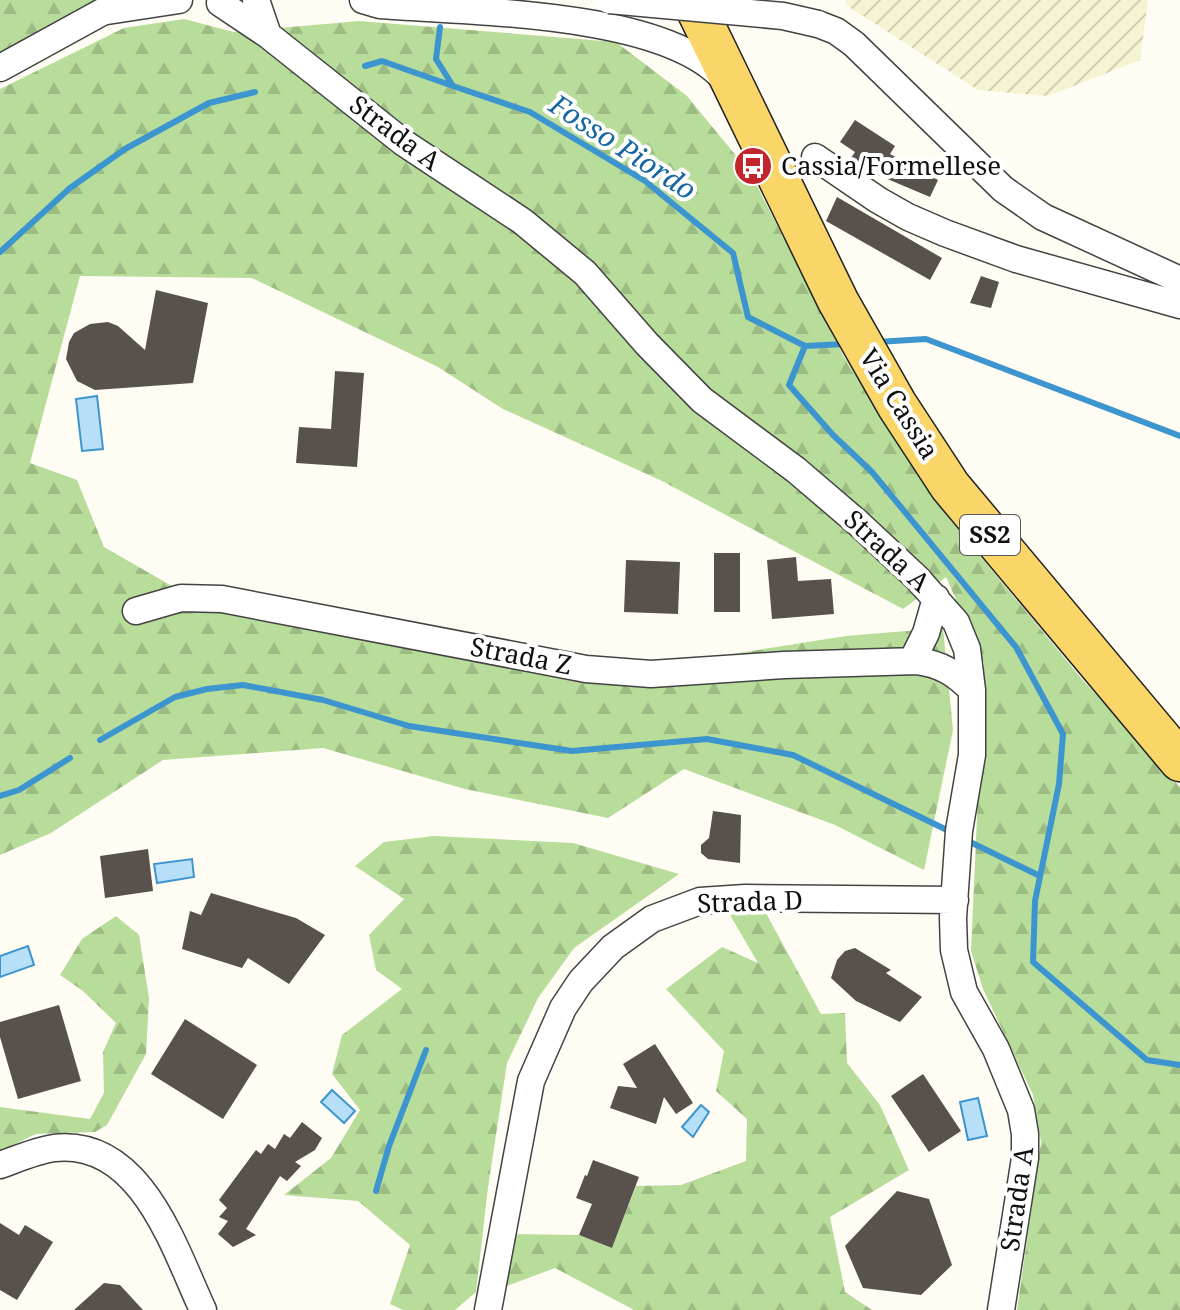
<svg xmlns="http://www.w3.org/2000/svg" width="1180" height="1310" font-family="'Noto Serif',serif">
	<defs>
		<pattern id="farmland-furrows" width="10" height="10" patternUnits="userSpaceOnUse" patternTransform="scale(2)"><rect width="10" height="10" fill="#f6f3d2"/><path d="M-1 1l2-2M0 10L10 0M9 11l2-2" fill="none" stroke="#d2cfb3"/></pattern>
		<pattern id="forest-firs" width="22" height="20" patternUnits="userSpaceOnUse" patternTransform="scale(2)"><rect width="22" height="20" fill="#b8dc9a"/><path d="M5 1l3.5 6h-7zM16 11l3.5 6h-7z" fill="#9dbc84"/></pattern>
	</defs>
	<rect width="100%" height="100%" fill="#fffdf3"/>
	<path fill="url(#farmland-furrows)" d="M845,0H1148L1140,60L1048,96L978,90L849,7Z"/>
	<path fill="url(#forest-firs)" d="M0,0H101L0,55Z
		M184,19L234,32L359,21L616,42L687,96L751,174L844,357L944,512L1081,678L1180,787V1310H1017L1041,1142L1033,1095L983,989L971,951L984,663L946,577L903,609L660,480L503,409L438,367L252,278L80,276L30,463L77,480L104,547L191,597L612,673L846,636L943,628L953,730L924,870L835,825L684,769L608,818L465,789L323,748L163,760L51,833L0,855V89L124,28Z
		M434,836L573,843L679,874L574,948L538,998L507,1063L488,1187L476,1292L455,1310H403L390,1304L410,1245L358,1201L284,1195L331,1158L360,1110L332,1074L342,1035L402,989L376,970L369,935L404,899L355,866L384,842Z
		M723,903L762,906L821,1014L845,1013L847,1063L880,1105L909,1170L830,1217L845,1292L872,1310H634L555,1268L501,1288L510,1234L579,1235L612,1248L636,1186L681,1185L746,1161L747,1119L716,1091L724,1051L666,989L722,947L758,963Z
		M116,916L139,935L149,998L146,1054L107,1125L95,1132L36,1134L0,1151V1107L90,1119L104,1093L103,1052L116,1023L83,991L60,975L82,939Z"/>
	<path fill="#b7dff7" stroke="#3d95cf" stroke-width="2" d="M97,396L103,449L82,451L76,399Z
		M192,859L194,877L157,883L154,864Z
		M28,946L34,965L0,977V956Z
		M332,1090L355,1111L344,1123L321,1102Z
		M978,1098L987,1136L968,1140L960,1102Z
		M701,1105L709,1112L693,1137L682,1127Z"/>
	<g fill="none" stroke-linecap="round" stroke-linejoin="round">
		<path stroke="#3d95cf" stroke-width="6" d="M440,27L436,59L453,86L530,112L645,181L733,253L748,317L805,346L846,344
			M365,66L382,61L453,86
			M0,252L70,188L125,149L209,103L255,92
			M877,342L926,339L1180,436
			M805,346L789,385L833,435L872,472L1016,647L1063,734L1059,784L1035,901L1033,962L1147,1060L1180,1065
			M100,740L175,697L207,689L243,685L323,700L409,726L572,751L707,739L793,755L951,832
			M0,796L19,790L70,758
			M964,839L1040,876
			M376,1191L389,1146L426,1050"/>
	</g>
	<path fill="#59514c" d="M855,120L895,146L890,154L938,180L930,197L866,170L865,172L849,161L855,152L840,142Z
		M837,197L942,258L930,280L826,221Z
		M981,276L999,282L991,308L970,303Z
		M156,290L208,303L193,383L95,390L77,381L66,359L69,342L74,333L90,324L108,322L118,326L145,350Z
		M335,371L364,373L357,467L296,463L299,427L331,429Z
		M714,553H740V612H714Z
		M796,557L798,581L831,579L834,614L772,619L767,560Z
		M626,560L680,562L678,614L624,612Z
		M713,811L741,815L740,863L708,859L701,853V845L709,838Z
		M148,849L153,891L105,898L100,856Z
		M211,893L296,918L325,935L289,984L248,958L242,968L182,949L190,911L201,915Z
		M855,948L891,970L886,973L922,997L900,1022L856,1001L831,978L837,960L845,951Z
		M59,1005L81,1081L18,1099L0,1037V1022Z
		M185,1019L257,1065L223,1119L151,1074Z
		M655,1044L693,1103L676,1114L664,1097L656,1124L610,1108L618,1086L637,1088L623,1064Z
		M923,1074L961,1131L929,1152L891,1096Z
		M302,1122L322,1138L315,1150L295,1162L301,1166L287,1181L280,1176L246,1229L256,1235L233,1247L218,1234L228,1221L219,1217L227,1208L219,1200L256,1150L261,1154L268,1144L275,1149L284,1134L290,1138Z
		M593,1160L639,1177L612,1248L579,1235L592,1204L576,1198L585,1175L587,1176Z
		M897,1191L929,1199L952,1265L921,1295L863,1288L845,1246Z
		M0,1223L19,1235L25,1225L53,1242L17,1300L0,1290Z
		M104,1283L120,1285L143,1310H74Z"/>
	<g fill="none" stroke-linecap="round" stroke-linejoin="round">
		<g stroke="#434343" stroke-width="29">
			<path id="minor" d="M256,0L268,35
				M363,0L380,5C469,12 663,11 724,79
				M220,3L268,35L404,143L522,221L585,273L647,344L702,400L796,470L858,523L917,578L956,622L967,649L972,690V755L959,831L953,918L954,950L964,992L996,1049L1021,1110L1025,1134V1158L1001,1310
				M107,11L179,0
				M818,24L836,31L854,44L1003,189L1043,217L1180,280
				M0,68L124,0
				M815,157L878,200L908,217L945,233L1016,259L1180,305
				M136,611L181,598L222,599L586,669L651,674L784,665L917,661C941,664 955,673 972,690
				M912,661L926,633L936,598
				M0,1165C17,1159 35,1151 54,1148C141,1138 174,1248 203,1310
				M488,1310L531,1081L563,1008L581,981L613,947L652,919L700,901L745,898L955,900"/>
		</g>
		<g stroke="#212121" stroke-width="43">
			<path id="primary" d="M692,0L838,301L897,405L950,486L1180,761"/>
		</g>
		<use href="#minor" stroke="#fff" stroke-width="26"/>
		<use href="#primary" stroke="#fad668" stroke-width="40"/>
		<g stroke="#434343" stroke-width="29" stroke-linecap="butt">
			<path id="minor-bridge" d="M609,0L783,16L818,24"/>
		</g>
		<use href="#minor-bridge" stroke="#fff" stroke-width="26"/>
	</g>
	<defs>
		<g id="bus-disc" transform="scale(2)"><circle r="9.5" fill="#c3252c" stroke="#fff"/><path d="M-5-6H5V4H4V6H2V4H-2V6H-4V4H-5ZM-3.5-4V0h7V-4ZM-3.5 1.2v1.5H-2V1.2ZM2 1.2v1.5H3.5V1.2Z" fill="#fff"/></g>
	</defs>
	<g fill-rule="evenodd">
		<use href="#bus-disc" x="753" y="166"/>
	</g>
	<g text-anchor="middle" stroke-width="8" stroke-linejoin="round" paint-order="stroke">
		<rect fill="#fff" stroke="#585858" stroke-width="2" x="960" y="515" width="60" height="40" rx="6"/>
		<g font-size="24" font-weight="bold" fill="#101010">
			<text x="990" y="543">SS2</text>
		</g>
		<g font-size="26" fill="#101010" stroke="#fff">
			<text transform="translate(395 133) rotate(37)" y="9">Strada A</text>
			<text transform="translate(899 404) rotate(58)" y="9">Via Cassia</text>
			<text transform="translate(887 551) rotate(43)" y="9">Strada A</text>
			<text transform="translate(521 656) rotate(11)" y="9">Strada Z</text>
			<text transform="translate(750 902) rotate(-2)" y="9">Strada D</text>
			<text transform="translate(1017 1199) rotate(-82)" y="9">Strada A</text>
		</g>
		<g font-size="26" fill="#101010" stroke="#fff" text-anchor="start">
			<text x="781" y="175">Cassia/Formellese</text>
		</g>
		<g font-size="28" font-style="italic" fill="#1666a5" stroke="#fff">
			<text transform="translate(623 147) rotate(33)" y="10">Fosso Piordo</text>
		</g>
	</g>
</svg>
